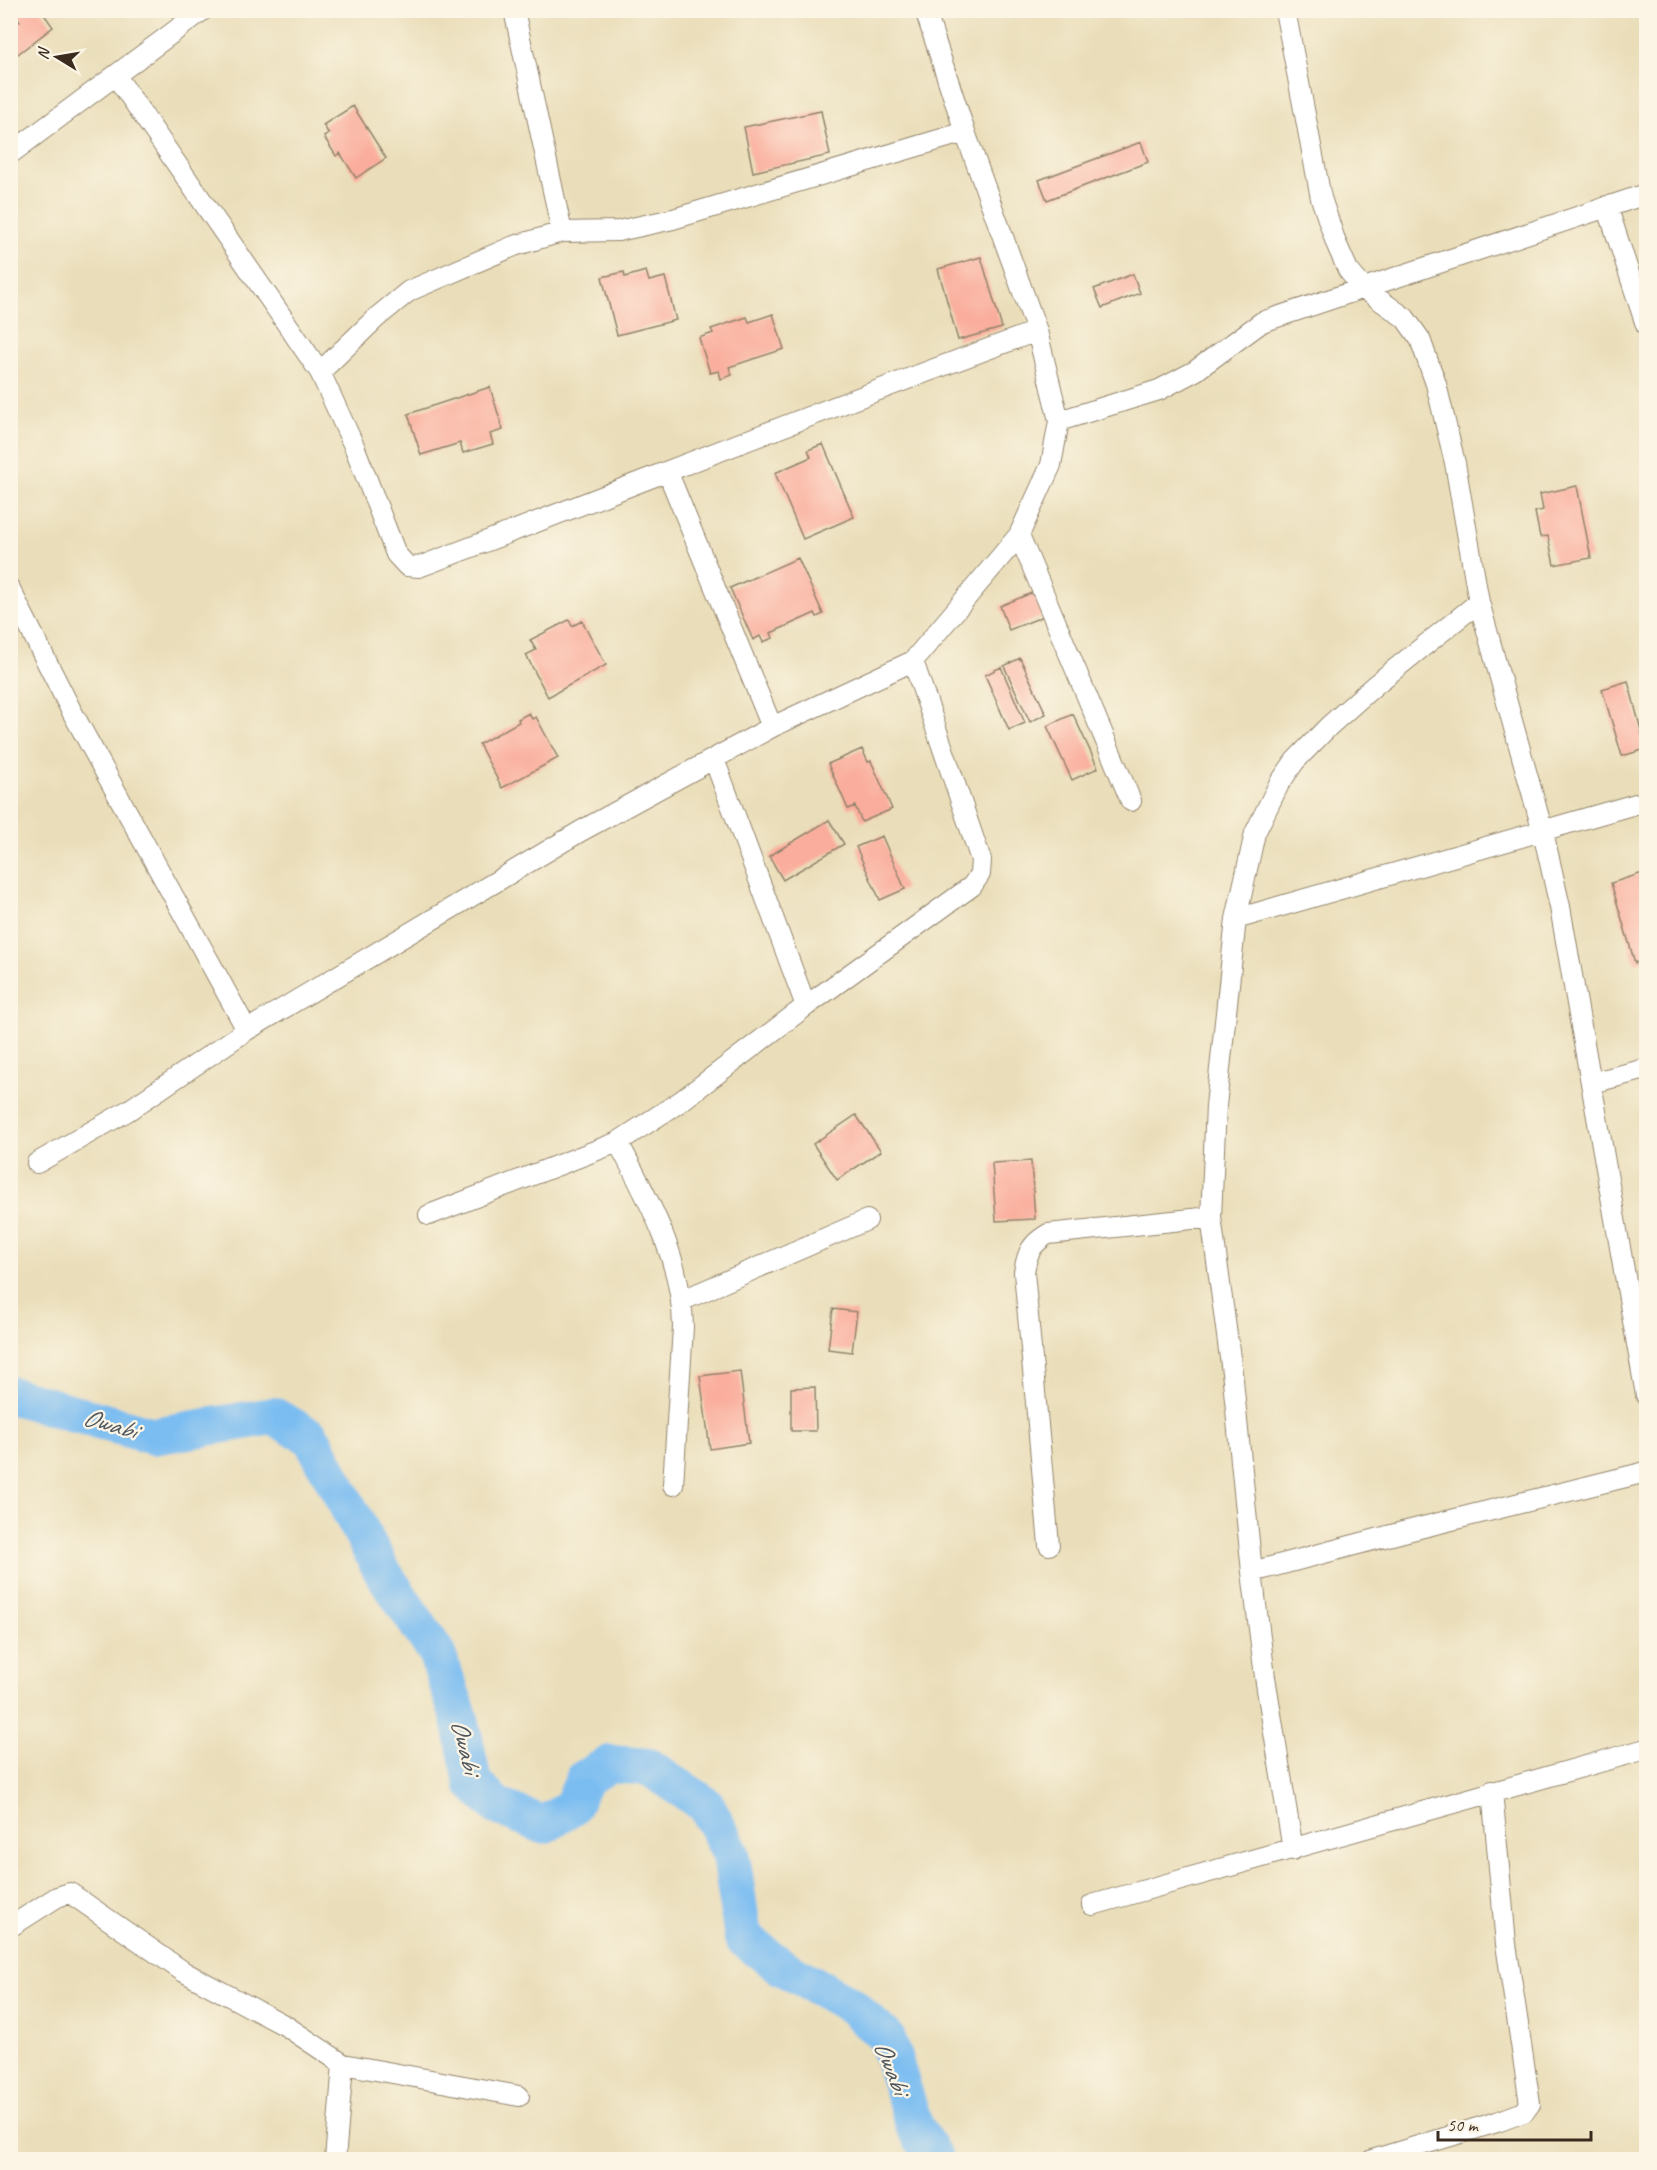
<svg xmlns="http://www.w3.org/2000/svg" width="1657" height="2170" font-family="Caveat,sans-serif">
	<rect width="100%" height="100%" fill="#fcf5e5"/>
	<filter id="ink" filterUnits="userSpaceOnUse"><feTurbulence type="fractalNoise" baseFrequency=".0167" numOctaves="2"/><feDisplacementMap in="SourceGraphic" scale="12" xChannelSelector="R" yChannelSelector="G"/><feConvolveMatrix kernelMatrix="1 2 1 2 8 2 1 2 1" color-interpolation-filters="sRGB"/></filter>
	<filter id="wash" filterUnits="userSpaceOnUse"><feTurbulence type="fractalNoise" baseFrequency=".008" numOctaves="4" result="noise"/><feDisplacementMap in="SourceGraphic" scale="24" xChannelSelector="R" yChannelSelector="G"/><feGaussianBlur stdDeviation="1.35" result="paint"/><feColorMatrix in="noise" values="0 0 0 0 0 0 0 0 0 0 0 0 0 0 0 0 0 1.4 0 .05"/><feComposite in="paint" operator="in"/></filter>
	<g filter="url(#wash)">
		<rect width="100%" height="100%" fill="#eadeba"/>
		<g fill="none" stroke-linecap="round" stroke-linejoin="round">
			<path stroke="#7cbdf1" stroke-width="38" d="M10,1395L153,1436L273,1416L311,1437L382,1571L436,1652L460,1719L473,1783L497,1806L543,1825L571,1808L585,1778L610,1764L649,1767L706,1805L731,1854L743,1938L782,1967L852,2006L887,2039L914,2125L935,2160"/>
		</g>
		<g id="blocks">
			<path fill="#faad9c" d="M12,10H41L53,27L10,60V28L20,21Z
				M353,106L386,158L356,178L340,153L336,156L324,137L329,134L323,125Z
				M821,111L830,155L753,172L744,127Z
				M1141,142L1148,162L1047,200L1039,180Z
				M981,257L1002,328L958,340L938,269Z
				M646,271L649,281L665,277L676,320L617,335L602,277L624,272L625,277Z
				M1133,274L1140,293L1102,308L1094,289Z
				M773,314L784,349L729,367L732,375L721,379L719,371L710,373L699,338L713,333L711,329L747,317L749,322Z
				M490,387L503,430L490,434L493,444L463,453L460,443L421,455L408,414Z
				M823,444L854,517L803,539L775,473L811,457L808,450Z
				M1577,486L1591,558L1554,565L1548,536L1540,537L1535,512L1543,510L1540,494Z
				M798,558L823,614L817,617L815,613L771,633L773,638L763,642L760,636L753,640L730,588Z
				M1034,592L1044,616L1009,630L1000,606Z
				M569,620L572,626L582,621L606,665L548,697L526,655L536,650L530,640Z
				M1020,658L1046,714L1030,722L1004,666Z
				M1001,667L1025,723L1009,730L985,675Z
				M1628,681L1646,749L1622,756L1602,689Z
				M529,713L532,719L536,717L558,758L502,788L479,744L519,722L518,719Z
				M1073,714L1098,768L1072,780L1047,726Z
				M862,749L868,762L871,761L892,809L862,822L855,806L848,809L828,764Z
				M829,820L844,844L783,880L769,856Z
				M882,836L905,889L880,900L856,847Z
				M1646,872V960L1635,963L1611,883Z
				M856,1115L881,1151L837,1180L813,1144Z
				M1031,1161L1035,1219L996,1221L992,1163Z
				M833,1309L857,1312L852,1352L828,1349Z
				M740,1371L749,1443L710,1449L700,1376Z
				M815,1387L816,1431H791V1388Z"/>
		</g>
	</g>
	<g filter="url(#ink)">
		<use href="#blocks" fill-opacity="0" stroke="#92846c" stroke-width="1.5"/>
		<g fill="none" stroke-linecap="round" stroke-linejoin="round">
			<g stroke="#92846c" stroke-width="22">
				<path id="minor" d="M514,10L562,232
					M1285,10L1321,198L1336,243L1348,270L1363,288L1405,318L1420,339L1436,384L1455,463L1479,602L1543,832L1560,907L1646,1395
					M116,76L320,372L354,446L396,554L407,566L419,567C625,489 830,406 1037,331
					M10,154L203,10
					M1607,206L1646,325
					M320,372L376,318L409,291L514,246L562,232L618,231L673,219L965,132
					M1059,421L1159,390L1195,371L1262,322L1646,194
					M668,473L772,727
					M1019,535L1131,801
					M10,589L71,710L247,1030
					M714,759L806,1006
					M1236,919L1646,801
					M1591,1083L1646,1069
					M618,1142C649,1201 682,1259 683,1327L673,1485
					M37,1163L129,1110L247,1030L581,831L772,727L913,661L1019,535L1051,465L1059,421L1037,331L965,132L925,10
					M429,1215L618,1142L681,1101L806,1006L972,886L980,874L981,860L913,661
					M683,1300L867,1220
					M1049,1545L1024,1272C1027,1253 1031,1244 1048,1234L1211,1217
					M1252,1572L1403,1532L1646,1472
					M1293,1850L1265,1677L1252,1572L1233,1380L1211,1217L1216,1106L1236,919L1255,833L1279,784L1295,761L1329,726L1375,685L1479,602
					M1092,1905L1646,1749
					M10,1927L57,1897L70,1893L184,1972L286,2026L343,2064L519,2096
					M335,2160L343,2064
					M1372,2160L1497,2122L1524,2112L1530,2104L1506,1944L1492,1791"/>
			</g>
			<use href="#minor" stroke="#fff" stroke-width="20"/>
		</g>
	</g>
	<g text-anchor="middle" stroke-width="4.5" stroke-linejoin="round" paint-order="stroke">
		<g font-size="26" font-style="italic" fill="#4e565d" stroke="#fcf5e5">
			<text transform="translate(110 1423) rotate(16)" y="9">Owabi</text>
			<text transform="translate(466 1746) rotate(76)" y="9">Owabi</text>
			<text transform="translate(892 2067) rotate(68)" y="9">Owabi</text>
		</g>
	</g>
	<rect width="1657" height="2170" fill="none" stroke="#fcf5e5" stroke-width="36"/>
	<g transform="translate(57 57) rotate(281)" stroke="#fcf5e5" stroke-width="4.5" paint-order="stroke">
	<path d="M0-4.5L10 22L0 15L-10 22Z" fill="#3b2a1e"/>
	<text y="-9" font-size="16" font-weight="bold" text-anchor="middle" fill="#3b2a1e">N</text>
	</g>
	<path d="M1438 2131v9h153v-9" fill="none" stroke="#3b2a1e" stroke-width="3"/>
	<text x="1447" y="2131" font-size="18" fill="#3b2a1e" stroke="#fcf5e5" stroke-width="4.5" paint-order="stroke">50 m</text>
</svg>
